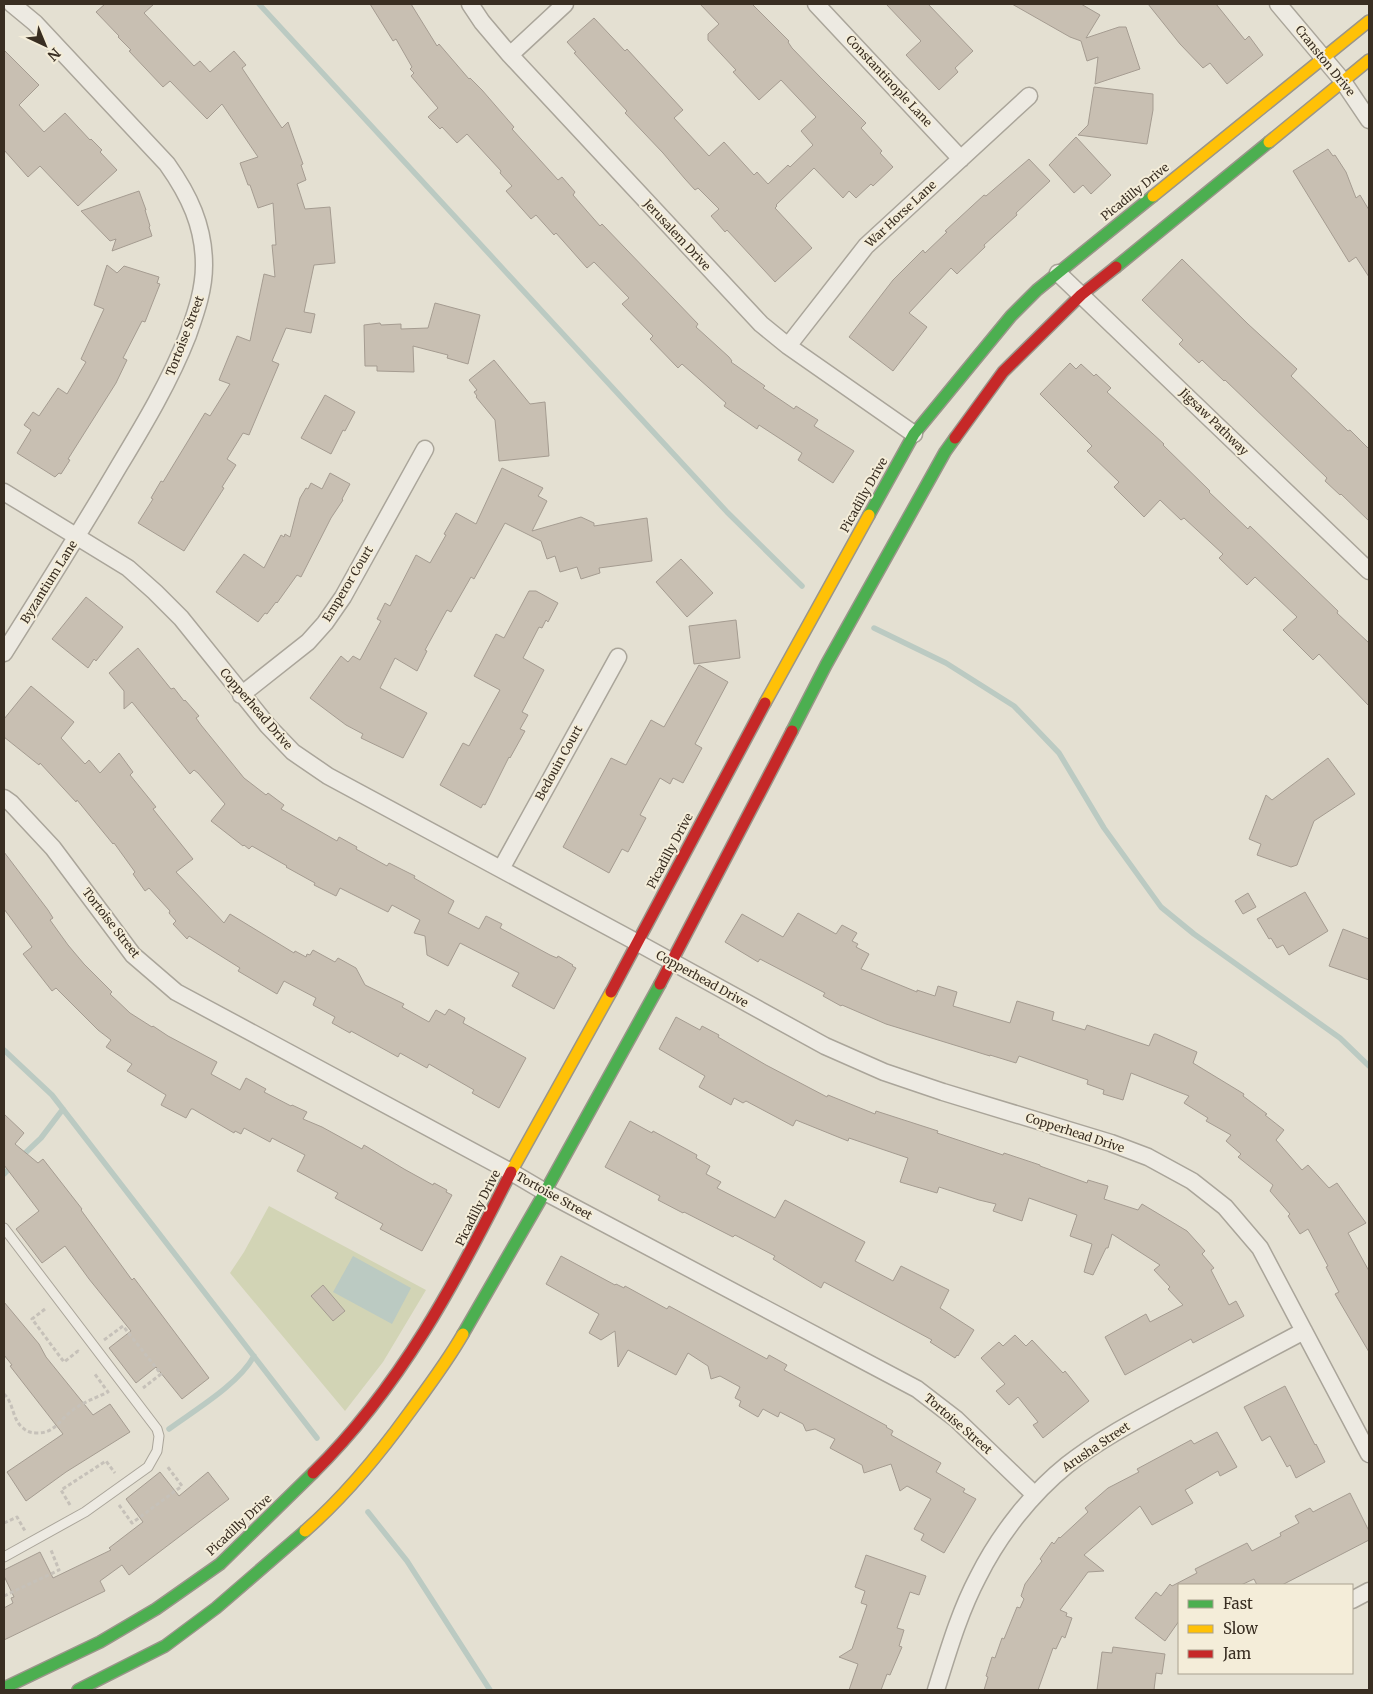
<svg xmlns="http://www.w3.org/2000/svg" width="1373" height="1694" font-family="Merriweather,serif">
	<rect width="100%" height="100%" fill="#e4e0d2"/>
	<path fill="#d2d4b5" d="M269,1206L426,1290L383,1362L345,1411L230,1273L244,1252Z"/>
	<path fill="#bbcac2" d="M353,1256L411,1288L392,1324L333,1292Z"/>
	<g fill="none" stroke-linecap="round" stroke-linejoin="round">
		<path stroke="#bbcac2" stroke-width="5.5" d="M259,4L727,512L802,586
			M874,628L946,663L1014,706L1059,753L1104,828L1161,907L1194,934L1340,1038L1369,1066
			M4,1050L52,1095L317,1438
			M21,1157L41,1138L63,1109
			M4,1174L13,1165
			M169,1429C195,1410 239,1384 254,1356
			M368,1512L407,1561L490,1690"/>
	</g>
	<path fill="#c8bfb2" stroke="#a59c91" d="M105,4H154L144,13L194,66L200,61L210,72L234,51L246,65L242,68L282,128L288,122L303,164L301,165L306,180L297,184L305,209L330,207L335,263L314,265L304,312L315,314L311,333L286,328L272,361L279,364L249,435L243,433L227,459L236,465L222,487L224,488L184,551L138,523L153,499L151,498L161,481L163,482L205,413L210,416L230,384L219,380L237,336L250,341L264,274L275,277L272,245H276L273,203L258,208L250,185H248L240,163L258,157L222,104L207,119L170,81L163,87L129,51L131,50L118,37L119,36L96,12Z
		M370,4H411L437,46L439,44L469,79L470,78L482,90L514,127L512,129L558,180L562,177L575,192L573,195L600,226L602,224L698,324L696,327L729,357L732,361L731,362L765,386L763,388L794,409L796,406L818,420L814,426L854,451L833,483L798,460L802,453L759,425L757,429L724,406L726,403L682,364L678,368L650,339L653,336L622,304L629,298L594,262L587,268L556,233L554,235L536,215L531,219L506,191L512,186L500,173L501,171L467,134L457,143L442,127L440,129L428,117L438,108L411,76L414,73L410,69L412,67L396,39L393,41Z
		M700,4H752L789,41L788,42L792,48L820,77L866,123L861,128L882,151L880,153L893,167L873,186L871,184L856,198L849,191L843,198L814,168L776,205L777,206L775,208L812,248L775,282L727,230L725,232L711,216L719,209L698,188L695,190L685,179L663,153L625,113L627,111L574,53L576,52L567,42L594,18L625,51L627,49L683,110L674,118L709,156L724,142L754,175L757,172L768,184L788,165L790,167L813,145L801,131L816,117L781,80L759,100L733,72L736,70L708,40V34L719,24Z
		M886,4H928L973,51L955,68L958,72L939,90L906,55L921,41Z
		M1012,4H1081L1100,15L1086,38L1119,27H1126L1140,69L1095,84L1098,57L1087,61L1081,41L1070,37Z
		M1148,4H1216L1245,40L1249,36L1263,55L1227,84L1210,63L1203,68L1180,44Z
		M4,50L39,85L19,105L44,132L65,113L90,140L91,139L102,150L100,152L117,170L78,206L40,166L28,177L4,150Z
		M1094,87L1153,94V110L1147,144L1078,135L1088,125Z
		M1076,137L1111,175L1091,194L1083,185L1074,193L1049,165Z
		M1328,149L1333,156L1335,155L1346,172L1356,198L1360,195L1369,210V277L1356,257L1349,262L1293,171Z
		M1029,159L1050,181L1016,213L1017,215L984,245L985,247L957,274L951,268L909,313L927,327L893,371L849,337L893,280L923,250L925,253L947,232L945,231L984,195L986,196Z
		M139,191L146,210H145L150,226L149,227L152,236L112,251L116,239L110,241L81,211Z
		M1182,259L1248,324L1297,369L1291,376L1348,431L1350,430L1369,449V521L1341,494L1340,495L1325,481L1327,478L1225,380L1224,381L1202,360L1199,363L1179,344L1183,340L1142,300Z
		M107,265L117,273L124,266L159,277L157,283L160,284L145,322L142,321L123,358L127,360L116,383L68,459L70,460L61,474L59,473L55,477L17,453L31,430L24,425L33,412L39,416L58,388L67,394L86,362L81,359L104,309L94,305Z
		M435,303L480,315L468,364L447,358L448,355L413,346L414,372L377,371V366H365L364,325L380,323L381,325L401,324V329L428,328Z
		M494,360L530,404L545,402L549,456L499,461L495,420L476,397L477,396L474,392L477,390L469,380Z
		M1070,363L1076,369L1081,364L1094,376L1096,374L1111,388L1107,392L1164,444L1163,445L1210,491L1209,492L1248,529L1250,526L1338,611L1337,613L1369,643V706L1319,654L1313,660L1283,630L1297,617L1255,577L1247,585L1219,558L1223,554L1184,518L1181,520L1160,500L1144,517L1114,487L1119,482L1087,451L1092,446L1040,394Z
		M325,395L355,412L345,431L343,430L331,454L301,438Z
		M502,468L543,488L538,496L547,501L532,531L581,517L594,523V526L647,518L652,561L599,568L600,573L581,579L577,567L560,572L555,556L547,559L541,541L505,523L474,579L471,577L451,612L447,610L425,650L427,651L417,671L395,658L380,688L427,713L403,758L361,738L363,734L346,725L310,698L341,656L348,662L353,656L360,660L381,621L377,619L385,603L390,606L416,555L430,563L446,535L444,534L456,513L476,524Z
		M330,473L350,484L342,499L343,500L331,518L301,577L297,575L277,603L276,602L267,614L265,613L258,622L216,592L244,554L264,568L281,535L284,537L285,534L290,537L300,498L306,488L308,489L311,483L322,489Z
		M681,559L713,593L687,617L656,582Z
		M529,591H536L558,603L548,622L546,620L542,628L539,627L523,658L544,670L522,712L528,715L520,729L525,731L510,758L509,757L485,805L483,804L481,808L440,785L463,743L469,746L500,690L474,676L496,634L504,638Z
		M86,597L123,627L96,661L94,659L88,668L52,639Z
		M736,620L740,658L694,664L689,626Z
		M138,648L171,689L174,688L184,701L185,700L199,716L196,718L201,725L244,778L266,795L268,793L284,805L281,809L337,841L339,837L357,847L356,849L387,866L389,863L415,876L414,878L454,901L448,913L479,929L486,916L502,924L500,928L550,955L557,958L558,956L573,965L572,966L576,968L554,1009L512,986L519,973L460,943L448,966L427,955L425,936L414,933L420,920L392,905L388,912L340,888L336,896L314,885L315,883L286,867L287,866L252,846L249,849L244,845L243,846L211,821L225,804L198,773L194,770L190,774L132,702L124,709V691L109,673Z
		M699,665L728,682L695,744L702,748L683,783L673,778L670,784L660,778L640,815L646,818L628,852L622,849L609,873L563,847L611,758L626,765L651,720L664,727Z
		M31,686L74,722L61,738L85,764L89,760L100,773L119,753L133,772L130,775L156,807L153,809L193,859L176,872L224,923L230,914L294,953L295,951L306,957L307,954L310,955L313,950L335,962L338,958L356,968L365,985L404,1004L402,1007L429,1022L436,1010L445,1015L449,1009L465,1018L463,1023L526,1058L499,1108L472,1093L474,1090L429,1064L427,1068L400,1053L398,1057L351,1031L350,1033L332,1023L335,1017L313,1005L316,998L284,981L277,994L238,971L240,968L189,936L187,939L173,924L176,921L169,913L170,911L149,888L145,891L133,874L135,872L114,843L113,844L77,800L76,802L40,763L39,765L4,737V719Z
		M1328,758L1355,794L1314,821L1297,865L1291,867L1257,855L1261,844L1249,839L1266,795L1272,800Z
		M4,852L48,910L53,918L50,920L68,945L84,964L112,992L110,994L130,1013L152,1027L153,1026L168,1036L217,1062L211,1074L240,1090L246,1078L266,1089L264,1092L291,1106L292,1105L307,1112L303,1119L322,1127L362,1149L364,1145L404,1169L433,1185L434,1183L447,1190L446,1192L452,1195L422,1251L380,1229L383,1224L335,1198L338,1193L297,1171L305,1155L272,1138L270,1142L244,1128L241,1134L235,1131L234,1133L193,1109H191L186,1118L161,1105L166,1095L127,1071L132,1064L106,1047L111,1040L98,1030L56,988L52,991L23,954L32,947L4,909Z
		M1305,892L1328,931L1289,955L1283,945L1277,948L1271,938L1269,939L1257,919Z
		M1248,893L1256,907L1243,914L1235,901Z
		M798,913L836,934L842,925L857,933L852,941L858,944L856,947L869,954L861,969L917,992V990L935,996L938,986L957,992L953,1006L1010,1023L1017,1001L1054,1012L1052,1020L1085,1030L1087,1025L1149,1046L1154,1034H1156L1197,1052L1193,1063L1244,1094L1243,1096L1267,1114L1265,1115L1284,1130L1276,1140L1302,1170L1308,1165L1329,1188L1337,1183L1366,1223L1348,1233L1369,1271V1352L1335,1294L1339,1292L1326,1267L1328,1266L1308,1229L1300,1234L1288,1216L1290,1214L1270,1191L1273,1185L1238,1157L1241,1154L1226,1141L1231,1135L1206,1121L1208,1118L1184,1103L1189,1096L1131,1073L1123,1100L1103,1094L1104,1090L1087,1084L1088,1080L1019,1056L1016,1063L990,1055V1056L886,1024L842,1005L841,1006L823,996L825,993L760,959L758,962L725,942L742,914L783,937Z
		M1343,929L1369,939V980L1329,966Z
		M676,1017L700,1030L702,1026L719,1035L718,1037L766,1065L827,1097L828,1095L875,1114L876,1111L938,1131L937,1133L1003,1155L1004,1153L1040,1165V1166L1087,1183L1088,1180L1108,1186L1104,1199L1138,1210L1142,1204L1187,1231L1205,1251L1202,1254L1214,1268L1211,1270L1229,1305L1236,1301L1244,1316L1193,1343L1191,1339L1125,1375L1105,1337L1146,1314L1150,1322L1183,1305L1168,1289L1170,1287L1154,1270L1160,1265L1112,1234L1108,1248H1106L1093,1275L1084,1272L1092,1244L1070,1236L1077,1215L1029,1198L1022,1221L993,1211L996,1204L979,1200L939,1187L937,1193L900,1182L908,1158L849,1138L848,1141L796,1120L793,1126L746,1101L743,1103L734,1098L731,1105L699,1087L705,1076L659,1049Z
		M4,1114L24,1133L15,1144L38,1163L43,1159L82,1209L81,1210L132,1280L134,1278L209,1378L182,1399L156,1367L136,1383L109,1348L131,1331L89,1279L65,1246L42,1263L16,1229L39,1211L4,1165Z
		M630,1121L652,1133L653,1131L697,1155L696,1158L710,1166L706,1174L721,1182L717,1188L775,1218L785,1200L865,1242L855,1261L893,1281L901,1266L949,1290L940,1308L974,1330L958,1356L957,1355L955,1358L930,1342L932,1340L824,1282L821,1288L773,1259L775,1256L735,1235L733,1237L684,1212L683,1213L658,1200L660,1196L605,1167Z
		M561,1256L615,1285L616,1284L624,1288L625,1286L667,1309L669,1306L767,1359L769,1355L787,1365L784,1370L887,1426L886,1427L893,1431L891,1435L941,1463L936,1472L965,1489L963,1492L976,1499L944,1553L921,1540L924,1534L914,1529L931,1499L907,1486L900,1491L891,1464L864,1473L862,1465L830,1448L835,1439L815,1429L806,1431L803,1424L780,1412L778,1417L763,1409L758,1417L739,1406L741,1401L735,1398L740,1387L720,1376L711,1379L708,1366L688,1353L676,1375L628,1350L618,1367L615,1331L601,1340L589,1333L599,1314L546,1284Z
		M323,1285L345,1311L333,1321L311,1296Z
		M4,1302L39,1344L46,1357L93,1415L110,1404L130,1432L66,1472L26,1501L7,1472L63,1434L10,1366L12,1365L4,1355Z
		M1015,1335L1026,1346L1032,1340L1063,1373L1065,1371L1089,1401L1043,1438L1033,1425L1038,1422L1018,1397L1009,1405L996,1391L1005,1384L981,1358L999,1342L1003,1346Z
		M1285,1386L1315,1445L1316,1444L1325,1462L1296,1478L1290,1465L1287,1467L1270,1436L1262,1441L1244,1407Z
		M1217,1432L1237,1467L1220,1476L1218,1471L1185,1490L1193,1503L1152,1525L1140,1506L1084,1555L1104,1571L1088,1572L1060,1610L1067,1613L1066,1616L1072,1618L1065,1638L1062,1636L1056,1649L1053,1648L1038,1690H984L988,1677L986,1676L992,1657L995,1658L1002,1638L1004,1639L1017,1607L1020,1608L1024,1599L1021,1596L1025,1584L1042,1561L1040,1559L1052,1542L1054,1544L1059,1537L1060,1538L1088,1512L1085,1508L1108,1488L1139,1472L1137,1469L1191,1440L1194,1444Z
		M160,1472L179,1496L208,1472L229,1499L129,1575L122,1565L100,1581L105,1591L4,1640V1608L13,1603L11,1598L14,1597L4,1576V1570L40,1552L53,1578L111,1550L109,1548L143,1522L126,1499Z
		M1350,1493L1369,1531V1540L1282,1585H1257L1254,1579L1241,1585H1179V1621L1165,1641L1135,1618L1156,1592L1161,1596L1170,1584L1172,1586L1197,1573L1195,1569L1247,1543L1252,1551L1281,1536L1280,1533L1299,1523L1295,1516L1310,1508L1313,1512Z
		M866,1555L926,1576L919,1595L910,1592L897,1628L904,1630L899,1646L902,1647L890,1675L887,1674L881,1690H849L858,1664L839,1657L852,1649L867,1605L861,1603L865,1591L855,1587Z
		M1113,1647L1165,1654L1162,1674L1156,1673L1154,1690H1097L1102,1652L1112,1653Z"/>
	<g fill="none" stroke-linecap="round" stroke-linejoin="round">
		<g stroke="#aaa59a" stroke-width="11">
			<path id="lane" d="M4,1228L157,1429L159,1436L157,1451L148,1467L85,1512L4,1557"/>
		</g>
		<g stroke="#aaa59a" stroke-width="19">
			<path id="street" d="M470,4L482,22L510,55L761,324L788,346L914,434
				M816,4L961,159
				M1278,4L1342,80L1369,120
				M510,55L565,4
				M1058,273L1369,571
				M788,346L866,246L1029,96
				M4,492L128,568L155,592L181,618L268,726L293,752L328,776L638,943L825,1046L884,1072L943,1092L1111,1143L1148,1157L1192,1181L1225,1207L1260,1248L1369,1454
				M4,653C43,591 82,529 119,466C145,423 170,381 188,335C196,312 204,290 204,265C204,226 189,195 167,164L35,23L12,4
				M241,695L308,642L325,623L343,597L425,449
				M4,798L11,803L53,848L133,955L176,992L511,1172L545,1192L917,1389L956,1419L1035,1495
				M501,869L618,657
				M1352,1600L1369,1591
				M936,1690C948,1652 959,1613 978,1577C999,1535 1031,1494 1067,1465C1100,1439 1137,1420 1174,1400C1217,1377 1261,1354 1304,1331"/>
		</g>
		<g stroke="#9a958a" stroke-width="14">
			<path id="fast" d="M1116,267L1269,142
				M869,515L914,434L1011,316L1037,290L1153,196
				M792,731L826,665L945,452L955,438
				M463,1334L545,1192L660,984
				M4,1688L100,1642L156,1609L220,1564L313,1473
				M78,1690L165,1646L216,1608L305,1531"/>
		</g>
		<g stroke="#9a958a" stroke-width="14">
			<path id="slow" d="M1269,142L1369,60
				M1153,196L1369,21
				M765,703L869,515
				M511,1172L611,992
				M305,1531C345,1496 378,1456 409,1413C428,1387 447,1362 463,1334"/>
		</g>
		<g stroke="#9a958a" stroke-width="14">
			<path id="jam" d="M955,438L1003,372L1081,295L1116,267
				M660,984L792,731
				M611,992L765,703
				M313,1473C400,1388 457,1280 511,1172"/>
		</g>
		<path stroke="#c6c1b9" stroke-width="3" stroke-dasharray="4 2.5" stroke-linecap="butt" d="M45,1309L32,1319L64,1362L78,1351L79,1352
			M104,1340L123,1326L161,1374L143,1388
			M4,1394C14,1403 12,1420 23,1428C27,1432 32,1433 38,1433C55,1433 60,1419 73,1410C83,1402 96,1398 108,1392L94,1373
			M70,1505L61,1490L106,1461L115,1473
			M119,1505L132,1523L182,1486L167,1466
			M4,1523L17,1517L25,1531
			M4,1596L59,1570L51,1550"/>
		<use href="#lane" stroke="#edeae2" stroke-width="9"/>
		<use href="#street" stroke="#edeae2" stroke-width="16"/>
		<use href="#fast" stroke="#4caf50" stroke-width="11"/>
		<use href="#slow" stroke="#ffc107" stroke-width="11"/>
		<use href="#jam" stroke="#c62828" stroke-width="11"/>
	</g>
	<g text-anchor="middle" stroke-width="4" stroke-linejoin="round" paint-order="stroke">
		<g font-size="12" fill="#392e22" stroke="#f4edd9">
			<text transform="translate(1325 61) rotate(51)" y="4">Cranston Drive</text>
			<text transform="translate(889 81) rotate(47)" y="4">Constantinople Lane</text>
			<text transform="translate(1135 192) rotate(-39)" y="4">Picadilly Drive</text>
			<text transform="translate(901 214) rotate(-43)" y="4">War Horse Lane</text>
			<text transform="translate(677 235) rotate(47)" y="4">Jerusalem Drive</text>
			<text transform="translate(185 336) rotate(-69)" y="4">Tortoise Street</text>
			<text transform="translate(1214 422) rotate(44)" y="4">Jigsaw Pathway</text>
			<text transform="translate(864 495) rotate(-61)" y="4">Picadilly Drive</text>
			<text transform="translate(49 582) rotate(-58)" y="4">Byzantium Lane</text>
			<text transform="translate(348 584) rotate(-59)" y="4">Emperor Court</text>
			<text transform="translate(256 709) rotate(49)" y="4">Copperhead Drive</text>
			<text transform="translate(559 763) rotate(-61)" y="4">Bedouin Court</text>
			<text transform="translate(670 851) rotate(-62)" y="4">Picadilly Drive</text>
			<text transform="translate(111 923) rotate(52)" y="4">Tortoise Street</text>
			<text transform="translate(702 979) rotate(29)" y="4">Copperhead Drive</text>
			<text transform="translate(1075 1133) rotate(18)" y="4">Copperhead Drive</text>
			<text transform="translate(554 1196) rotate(29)" y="4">Tortoise Street</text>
			<text transform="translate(478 1208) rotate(-63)" y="4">Picadilly Drive</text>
			<text transform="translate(958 1424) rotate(41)" y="4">Tortoise Street</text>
			<text transform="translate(1096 1447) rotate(-34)" y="4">Arusha Street</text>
			<text transform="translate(239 1525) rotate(-43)" y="4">Picadilly Drive</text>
		</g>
	</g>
	<rect width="1373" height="1694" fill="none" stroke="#392e22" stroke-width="10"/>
	<rect x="1178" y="1584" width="175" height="90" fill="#f4edd9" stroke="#a9a190"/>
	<rect x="1188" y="1600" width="25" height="8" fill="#4caf50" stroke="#a9a190"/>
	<text x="1223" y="1609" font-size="15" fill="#392e22">Fast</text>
	<rect x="1188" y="1625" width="25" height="8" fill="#ffc107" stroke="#a9a190"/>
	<text x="1223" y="1634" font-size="15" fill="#392e22">Slow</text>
	<rect x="1188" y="1650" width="25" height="8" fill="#c62828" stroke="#a9a190"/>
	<text x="1223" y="1659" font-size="15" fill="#392e22">Jam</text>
	<g transform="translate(45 45) rotate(136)" stroke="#f4edd9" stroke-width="4" paint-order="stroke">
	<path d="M0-4L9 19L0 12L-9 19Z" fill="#392e22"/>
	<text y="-8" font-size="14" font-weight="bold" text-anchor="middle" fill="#392e22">N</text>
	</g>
</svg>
